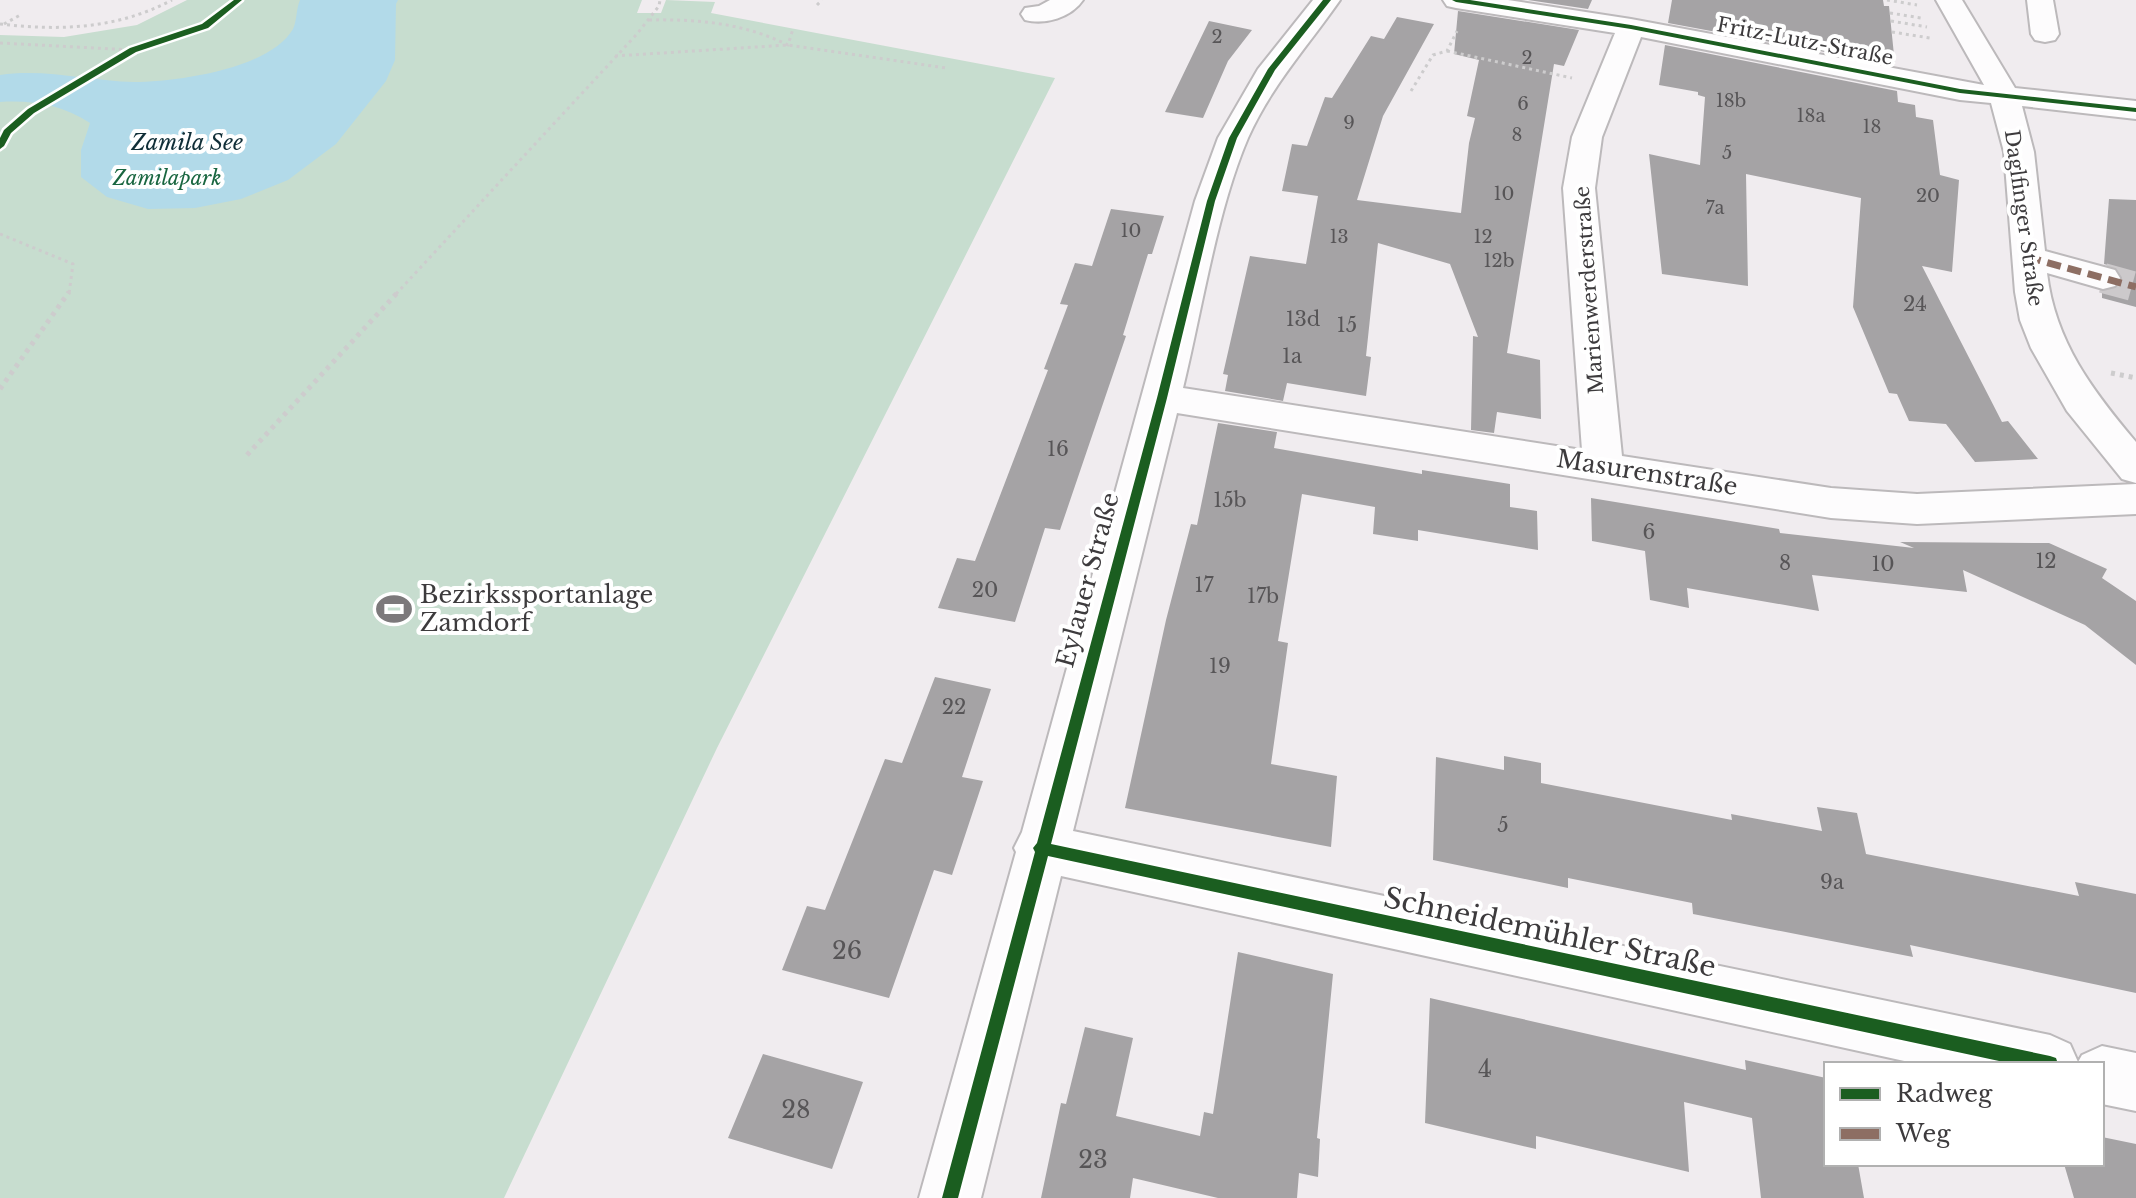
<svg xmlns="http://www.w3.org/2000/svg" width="2136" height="1198" font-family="'Libre Baskerville',serif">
	<rect width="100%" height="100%" fill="#f0ecef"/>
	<path fill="#c7ddcf" d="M187,0H642L637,13H661L666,0L715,2L711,13L1055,78L717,748L504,1198H0V35L64,37L137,25Z"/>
	<path fill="#b2dae9" d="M300,0H398L396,4L395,60L386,81L336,144L288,180L241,199L195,208L148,209L107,197L81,177V150L90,123C62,105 33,100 0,102V75C44,68 90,81 134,82C176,82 270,69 293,29C297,21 296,9 300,0Z"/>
	<path fill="#a5a3a5" d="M1528,0H1592L1588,9Z
		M1672,0H1883L1884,6H1889L1895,65L1668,23Z
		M1458,11L1579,30L1564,66L1554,64L1507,353L1540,360L1541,419L1497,412L1494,433L1471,430L1473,336L1478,337L1450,264L1378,243L1366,356L1371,357L1366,396L1287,383L1283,401L1225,391L1228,375L1223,374L1250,256L1306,264L1318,196L1282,191L1292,144L1307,146L1325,97L1332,98L1371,36L1384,39L1397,17L1434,24L1383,116L1357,200L1461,213L1469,143L1475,118L1467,116L1479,60L1454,54Z
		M1209,21L1252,30L1228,61L1203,118L1165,112Z
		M1665,45L1897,91L1898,102L1915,105L1916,117L1933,120L1940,175L1959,180L1952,272L1922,266L2002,422L2008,421L2038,459L1975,462L1946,424L1909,421L1897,394L1889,393L1853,307L1861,198L1746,174L1748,286L1662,274L1649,154L1700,165L1705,97L1698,95V92L1659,85Z
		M2109,199L2136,200V307L2102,298V292L2116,289L2123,280L2118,268L2104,264Z
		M1111,209L1164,216L1152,254H1148L1123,335L1126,336L1060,530L1045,528L1015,622L938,608L957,558L975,561L1048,370L1044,369L1068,305L1060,304L1075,263L1092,266Z
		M1218,423L1277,432L1274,448L1422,474V470L1510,484V507L1537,511L1538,550L1418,530V541L1373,534L1375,507L1302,494L1278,641L1288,643L1271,764L1337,776L1331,847L1125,808L1166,620L1191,524L1197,525Z
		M1591,498L1779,529L1780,533L1914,548L1900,542L2049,543L2107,569L2102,578L2136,601V665L2085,625L1963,570L1967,592L1812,575L1819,611L1687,588L1689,608L1650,600L1645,551L1592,541Z
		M935,677L991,689L962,777L983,781L952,875L934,870L889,998L782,970L807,906L825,910L885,759L902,763Z
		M1504,756L1541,763V783L1732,820L1731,814L1822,831L1817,807L1857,813L1866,854L2079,896L2075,882L2136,894V993L1910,945L1913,957L1693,914L1692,903L1568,878V888L1433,860L1436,757L1504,770Z
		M1238,952L1333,974L1317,1138L1320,1139L1318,1177L1299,1173L1297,1198H1218L1133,1178L1130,1198H1041L1061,1103L1066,1104L1085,1027L1133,1038L1116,1116L1200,1136L1204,1112L1213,1114Z
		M1430,998L1746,1070L1745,1060L1826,1078V1164H1858L1864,1198H1761L1752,1118L1684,1102L1689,1172L1536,1136V1149L1425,1123Z
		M763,1054L863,1082L832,1169L728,1138Z
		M2102,1137L2136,1144V1198H2074L2064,1164H2102Z"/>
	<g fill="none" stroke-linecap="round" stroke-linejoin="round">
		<path stroke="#ccc9cb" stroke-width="30" stroke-dasharray="30 15" stroke-linecap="butt" d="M2103,278L2136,287"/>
		<g stroke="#bcb9bb" stroke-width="4">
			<path id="minor" d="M1050,0H1083C1071,18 1045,25 1025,20L1021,14L1025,8L1039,6Z
				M1313,0H1340C1308,46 1271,86 1248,138C1217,210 1202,310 1183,388L1582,450L1563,188L1572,137L1615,33L1456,8L1447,6L1443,0H1508L1631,19L1984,85L1936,0H1962L2015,88L2136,101V119L2022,106L2034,152L2045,251L2115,270L2120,278L2115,286L2103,289L2047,273C2055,342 2093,391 2136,442V483L2122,479L2067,411L2031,348L2020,320L2015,292L2004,152L1991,103L1960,100L1641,37L1602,137L1595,188L1622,456L1831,488L1917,494L2136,484V514L1917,524L1831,518L1177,413L1073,831L2050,1035L2070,1044L2078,1062L2082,1055L2102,1046L2136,1053V1111L2102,1104V1064H1918L1061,876L981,1198H919L1016,852L1014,848L1022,832L1195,201L1218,138L1258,69Z
				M2027,0H2053L2059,34L2055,40L2045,42L2035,40L2031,34Z"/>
		</g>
		<path stroke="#cdcccd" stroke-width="3" stroke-dasharray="3 4" stroke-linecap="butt" d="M1887,0L1917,5
			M817,5L822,0
			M1890,13L1921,18
			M649,20C698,19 743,23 788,45L793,29
			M1891,21L1927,27
			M0,24C61,31 117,29 172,0
			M4,24L22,14
			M1892,32L1930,38
			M0,43L133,50
			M1447,51L1572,78
			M615,56L788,45L946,68
			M1411,91L1433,55L1447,51L1457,31
			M0,234L73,264L69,294
			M396,294L637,34L659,6L660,0"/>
		<path stroke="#cdcccd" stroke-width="5" stroke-dasharray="4 5" stroke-linecap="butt" d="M2111,373L2136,378
			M0,389L69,292
			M247,455L398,292"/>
		<use href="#minor" fill="#fdfcfd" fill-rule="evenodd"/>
		<path stroke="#8d6e63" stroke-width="7" stroke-dasharray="14 7" stroke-linecap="butt" d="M2027,257L2136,287"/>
		<g stroke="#fff" stroke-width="5">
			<path id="cycleway" d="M234,0H242L208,28L136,52L34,113L11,133L4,146L0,149V138L4,130L28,109L130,48L202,24Z
				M1323,0H1331L1275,70L1237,138L1215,201L1167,398L1051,844L2050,1056L2056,1058L2058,1064H2013L1048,856L958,1198H942L1035,852L1033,848L1037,843L1157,398L1207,201L1229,138L1268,69Z
				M1452,0H1470L1631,25L1960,89L2136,108V112L1960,93L1631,29L1456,2Z"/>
		</g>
		<use href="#cycleway" fill="#1b5e20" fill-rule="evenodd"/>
	</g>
	<defs>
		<g id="stadium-bare" transform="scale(2.76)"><path d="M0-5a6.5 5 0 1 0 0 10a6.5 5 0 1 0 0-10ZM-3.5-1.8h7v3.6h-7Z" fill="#7c797b" stroke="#fff" stroke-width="2.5" paint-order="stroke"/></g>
	</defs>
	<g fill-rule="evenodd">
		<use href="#stadium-bare" x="394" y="609"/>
	</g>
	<g text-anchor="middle" stroke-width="8" stroke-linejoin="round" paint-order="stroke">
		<g font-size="18" fill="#575557">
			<text x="1217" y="43">2</text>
			<text x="1527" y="64">2</text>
			<text x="1731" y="107">18b</text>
			<text x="1523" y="110">6</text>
			<text x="1811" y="122">18a</text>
			<text x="1349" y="129">9</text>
			<text x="1872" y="133">18</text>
			<text x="1517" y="141">8</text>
			<text x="1727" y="159">5</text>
			<text x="1504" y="200">10</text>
			<text x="1928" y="202">20</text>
			<text x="1715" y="214">7a</text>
			<text x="1131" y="237">10</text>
			<text x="1339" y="243">13</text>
			<text x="1483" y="243">12</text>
			<text x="1499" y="267">12b</text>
		</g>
		<g font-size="20" fill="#3d3b3d" stroke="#fff">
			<text transform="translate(1805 41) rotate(11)" y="7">Fritz-Lutz-Straße</text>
			<text transform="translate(2024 218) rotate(82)" y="7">Daglfinger Straße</text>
			<text transform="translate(1589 290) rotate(-94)" y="7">Marienwerderstraße</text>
		</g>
		<g font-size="20" font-style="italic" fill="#196640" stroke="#fff">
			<text x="167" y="185">Zamilapark</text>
		</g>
		<g font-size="20" fill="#575557">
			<text x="1915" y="311">24</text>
			<text x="1303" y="326">13d</text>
			<text x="1347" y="332">15</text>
			<text x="1292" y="363">1a</text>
			<text x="1058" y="456">16</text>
			<text x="1230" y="507">15b</text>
			<text x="1649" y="539">6</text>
			<text x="2046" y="568">12</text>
			<text x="1785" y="570">8</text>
			<text x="1883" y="571">10</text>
			<text x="1204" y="592">17</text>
			<text x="985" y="597">20</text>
			<text x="1263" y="603">17b</text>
			<text x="1220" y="673">19</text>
			<text x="954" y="714">22</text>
			<text x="1503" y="832">5</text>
			<text x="1832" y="889">9a</text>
		</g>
		<g font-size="22" font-style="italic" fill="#102e37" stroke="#fff">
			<text x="187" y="150">Zamila See</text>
		</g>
		<g font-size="24" fill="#3d3b3d" stroke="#fff">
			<text transform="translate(1647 473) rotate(9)" y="8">Masurenstraße</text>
			<text transform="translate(1088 580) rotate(-75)" y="8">Eylauer Straße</text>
		</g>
		<g font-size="24" fill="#3d3b3d" stroke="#fff" text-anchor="start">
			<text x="420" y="603">Bezirkssportanlage<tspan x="420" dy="28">Zamdorf</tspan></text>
		</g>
		<g font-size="24" fill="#575557">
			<text x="847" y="959">26</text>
			<text x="1485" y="1077">4</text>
			<text x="796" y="1118">28</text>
			<text x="1093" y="1168">23</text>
		</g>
		<g font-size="28" fill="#3d3b3d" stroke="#fff">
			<text transform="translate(1550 932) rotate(12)" y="10">Schneidemühler Straße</text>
		</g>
	</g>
	<rect x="1824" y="1062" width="280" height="104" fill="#ffffff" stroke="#b1b1b1" stroke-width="2"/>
	<rect x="1840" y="1088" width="40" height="12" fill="#1b5e20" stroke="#b1b1b1" stroke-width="2"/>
	<text x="1896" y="1102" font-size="24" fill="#3d3b3d">Radweg</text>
	<rect x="1840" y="1128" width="40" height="12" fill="#8d6e63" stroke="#b1b1b1" stroke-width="2"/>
	<text x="1896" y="1142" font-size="24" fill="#3d3b3d">Weg</text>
</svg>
